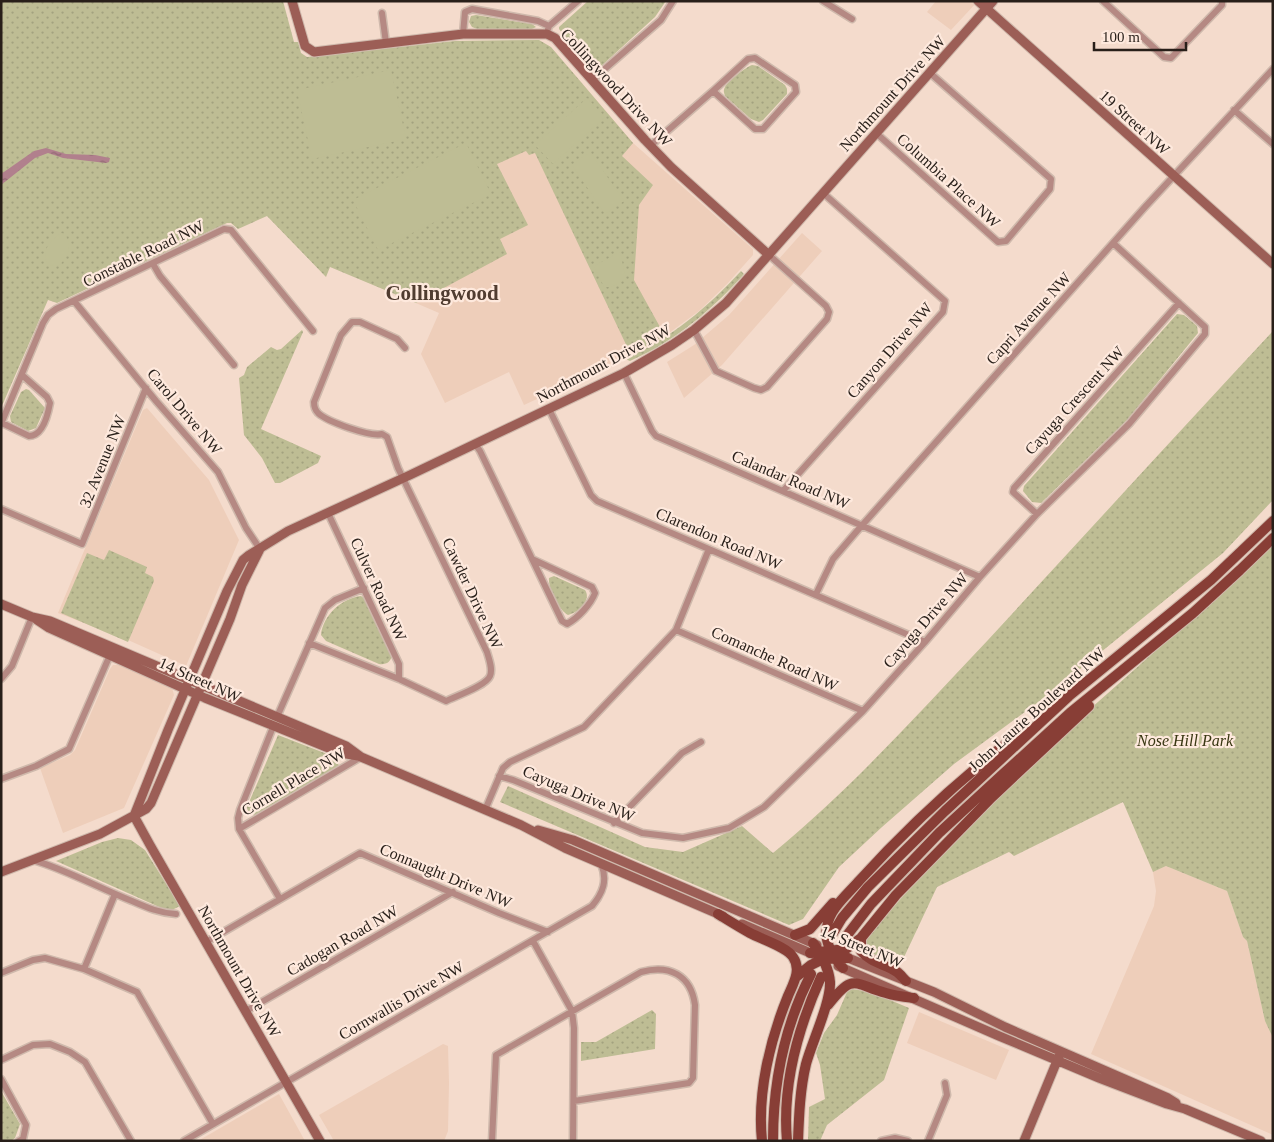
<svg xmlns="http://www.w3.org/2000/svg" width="1274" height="1142" font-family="Georgia,serif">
	<defs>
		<pattern id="grass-dots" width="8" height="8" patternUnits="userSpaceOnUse" patternTransform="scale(1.25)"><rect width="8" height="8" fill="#bebd94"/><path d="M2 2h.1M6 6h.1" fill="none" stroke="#a3a27f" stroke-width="1.8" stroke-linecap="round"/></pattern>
		<pattern id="water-ripples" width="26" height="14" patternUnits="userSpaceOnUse" patternTransform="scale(1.25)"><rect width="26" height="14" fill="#b1808d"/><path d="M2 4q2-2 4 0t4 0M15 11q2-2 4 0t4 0" fill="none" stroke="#906872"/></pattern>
	</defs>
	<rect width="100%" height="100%" fill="#f4dbcc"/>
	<path fill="#eeceba" d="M936,1H978L951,30L927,12Z
		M569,68L633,143L753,249V255L727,284L699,311L665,336L634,354L524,405L509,372L445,403L421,354L439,313L330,266Z
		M802,233L822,251L722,365L684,398L667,362L694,345L729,315Z
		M147,408L209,480L239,540L186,666L128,640L58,613L143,410Z
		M113,665H119L172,688L174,695L124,808L63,833L40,768L70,755L75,750L110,669Z
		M1166,866L1227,891L1243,937L1247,941L1265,1021L1273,1038V1135L1091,1054L1154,906L1156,891L1153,872Z
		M919,1012L1009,1050L996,1080L907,1043Z
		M443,1044L448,1046L449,1083L448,1131L444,1141H334L319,1115Z
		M279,1094L305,1141H198Z"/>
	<path fill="url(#grass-dots)" d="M1,1H283L294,42H298L301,53L307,57L455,41L539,40L551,47L633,143L622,156L653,185L639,205L634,280L665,336L631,355L535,153L529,155L526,151L497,164L528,225L500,239L507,254L416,303L330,267L326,277L267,216L238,229L231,223H227L57,303L48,300L1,408Z
		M588,1H666L655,17L598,69L589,66L559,29V27Z
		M476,15L532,24L536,27L532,29H477L472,27L469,22L471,16Z
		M752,65L758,66L785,85L787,89V94L763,120L759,122L751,119L725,96C724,92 723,91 725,87C728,81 746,67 752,65Z
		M741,271L744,274C712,310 675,341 630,361L625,359C671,338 707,308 741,271Z
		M1177,314L1184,315L1197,326L1198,333L1127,420L1041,503L1032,502L1023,491L1024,486Z
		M302,330L303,332L261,429L321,456L318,463L280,483H275L262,458L244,435L239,378L244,375L247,367L271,347L277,350L281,349Z
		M1273,331V500L1223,553L1048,695L954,764L882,827L839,867L803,919L789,925L500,802L508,786L645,847L683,852L742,826L773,853C851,789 919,713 988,640C1083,537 1178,433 1273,331Z
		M26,389L29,390L45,408L36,428L28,431L11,422L10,416L21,392Z
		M1273,545V1038L1265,1021L1247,941L1243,937L1227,891L1166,866L1153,872L1123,802L1014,856L1009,852L937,887L898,970L869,955L865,942L868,936L926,870L1054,741L1259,559Z
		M109,550L147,567L145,573L153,577L154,581L128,642L61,613L87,553L104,560Z
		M554,576L585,590C592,600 578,613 568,615C559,610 548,589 549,578Z
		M361,596L365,599L392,655C391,662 386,665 379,664L326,641L321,635C323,615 342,598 361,596Z
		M278,735L340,759L338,766L255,815L248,813L247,807Z
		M118,838L131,840L145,850L180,906L172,910H166L56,861L102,842Z
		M852,989L871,992L909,1008L884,1080L827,1125L820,1141H808L809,1107L825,1099L820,1065L816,1053L824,1033L837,1015L847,992Z
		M652,1010L656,1014L655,1049L581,1061V1042H596Z
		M1,1091L20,1124L15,1138L11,1141H1Z"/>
	<path fill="#bebd94" d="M391,70L406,139L312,159L297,90Z
		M587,98L605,117L553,164L535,145Z
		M466,143L491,194L378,250L353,200Z
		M590,152L624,201L605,214L572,165Z
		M62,233C75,242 68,258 58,266L48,265C40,254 50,238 62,233Z
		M620,252L626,279L611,287H604L594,266Z"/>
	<path fill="url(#water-ripples)" d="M46,148L66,154L95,155L110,158L109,162L106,163L63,158L48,153L35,158L1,185V174L34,151Z"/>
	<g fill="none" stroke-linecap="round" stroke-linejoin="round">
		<g stroke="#cfb9ac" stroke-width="9">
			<path id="street" d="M823,1L852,19
				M1103,1L1164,57L1171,58L1222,5V1
				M382,13L386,43
				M548,29L549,26L578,1
				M463,34L465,12L472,9L538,21L549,26
				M755,58L795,85L796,92L763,129H755L713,91L748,59Z
				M592,80L661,20L673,1
				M1234,110L1273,144
				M876,133L998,242L1006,241L1050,189L1051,179L930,73
				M650,146L713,91
				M153,264L160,276L234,365
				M74,301L156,401L218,472L246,528L260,549
				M694,330L716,371L754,388L761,390L767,387L827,319L829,312L826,306L769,255
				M624,373L652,431L656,436L980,577
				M549,409L591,495L597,501L925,642
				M2,423L29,436C43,436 48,414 50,403L47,397L22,375
				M1,424L43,323L48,315L56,309L224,229L231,230L313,331
				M475,444L480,451L562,621L567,624C578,618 591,604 595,593L592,587L532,559
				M783,491L943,312L945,301L823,193
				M1,509L82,544L146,388
				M328,513L399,664V679
				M1037,514L1013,492L1014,488L1179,303
				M816,594L833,559L857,531L1145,207L1273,69
				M676,630L863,711
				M309,643L399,679L446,701C456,696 486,686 490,676C493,669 489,659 487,652L398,468L387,437L382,434C370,437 328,422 318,413C315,410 314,407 314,402L341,335L352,322H360L397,339L405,348
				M1,679L12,666L32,617
				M277,717L325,608L335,600L364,588
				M273,727L240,810L238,818L239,829L280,899
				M499,776L513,780L642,833L683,838L729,828L764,807L863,711L925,642L980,577L1037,514L1129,424L1205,334V327L1113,243
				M1,779L36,766L69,749L110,655
				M485,810L503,768L510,762L584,727L676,630L709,549
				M614,823L682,753L701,742
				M239,829L361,757
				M33,860C67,870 99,888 132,901C148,908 160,913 176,914
				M533,941L572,1011L574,1028L573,1141
				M206,942L360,853L499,913L548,932
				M84,969L115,894
				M1,973L33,960L45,958L84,969L137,992L213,1124
				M246,1011L453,892
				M1,1060L33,1045L50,1044L70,1052L85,1062L131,1141
				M1,1079L26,1125L23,1139L19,1141
				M184,1141L592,906C603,893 608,880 601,864
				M492,1141L496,1055L641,972C669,964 691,975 695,1005L693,1078L689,1083L574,1101
				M881,1141L895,1138L908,1141
				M928,1141L947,1095L945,1083"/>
		</g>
		<g stroke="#cfb9ac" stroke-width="11">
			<path id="secondary" d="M292,1L305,46L314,52L463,34H547L555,38L645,140L671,167L769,255
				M978,1L1273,264
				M1,604L32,617L50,621L346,746L361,757L521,825L565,848L723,916
				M37,620L49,628L205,698L341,753L358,756
				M538,830L573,840L817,945
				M1,872L100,834L146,809L151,803L230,619L242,585L260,549
				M742,924L815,955
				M843,956L934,992L1005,1027L1168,1098L1176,1103
				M838,966L999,1036L1099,1078L1167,1104L1185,1109L1261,1141
				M320,1141L150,845L134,816L168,730L227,591L243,560L249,555L288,531L410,475L624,373L672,345L694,330L726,303L993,1
				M1024,1141L1059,1056"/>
		</g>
		<g stroke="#cfb9ac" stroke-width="12">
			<path id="primary" d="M718,914C728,920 739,927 750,933C761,939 787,947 793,957C802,970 793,984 788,996C770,1040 757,1093 762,1141
				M833,933L842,918L868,887L945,811L1069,696L1211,580L1273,521
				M795,935L810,929L833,903
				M845,938L871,904L939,833L1003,774L1070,713L1193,613L1240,570L1273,538
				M810,953L846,949L861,938
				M843,968C833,957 824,942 827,927C829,909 848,894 859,881C909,826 964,775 1024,730
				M796,977L811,965L823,959L848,958
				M906,981C903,978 900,974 897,972C885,964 871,963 861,951V938L896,895L992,797L1089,706
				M828,1005C854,972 853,984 886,993C895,996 905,997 914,998
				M773,1141C773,1082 784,1027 811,974
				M787,1141C782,1085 798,1028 821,977
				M798,1141C799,1115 800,1089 806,1064C812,1042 831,1002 830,982C829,969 821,954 813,943"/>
		</g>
		<use href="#street" stroke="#b58983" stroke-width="6"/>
		<use href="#secondary" stroke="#9c5e56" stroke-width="9"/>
		<use href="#primary" stroke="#883e36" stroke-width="10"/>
	</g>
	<g text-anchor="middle" stroke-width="4.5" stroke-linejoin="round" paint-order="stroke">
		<g font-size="16" fill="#281f19" stroke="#fee9dd">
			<text transform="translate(617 87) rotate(47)" y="6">Collingwood Drive NW</text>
			<text transform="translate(892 93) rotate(-48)" y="6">Northmount Drive NW</text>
			<text transform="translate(1135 122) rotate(42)" y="6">19 Street NW</text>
			<text transform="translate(949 180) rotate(42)" y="6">Columbia Place NW</text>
			<text transform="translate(143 253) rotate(-26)" y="6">Constable Road NW</text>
			<text transform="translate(1028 318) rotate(-48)" y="6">Capri Avenue NW</text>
			<text transform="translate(889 350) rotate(-49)" y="6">Canyon Drive NW</text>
			<text transform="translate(603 363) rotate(-28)" y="6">Northmount Drive NW</text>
			<text transform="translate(1074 400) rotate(-48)" y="6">Cayuga Crescent NW</text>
			<text transform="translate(185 411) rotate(50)" y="6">Carol Drive NW</text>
			<text transform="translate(102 461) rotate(-68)" y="6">32 Avenue NW</text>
			<text transform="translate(791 479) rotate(23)" y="6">Calandar Road NW</text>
			<text transform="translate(719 538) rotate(23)" y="6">Clarendon Road NW</text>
			<text transform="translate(379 589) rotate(65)" y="6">Culver Road NW</text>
			<text transform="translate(473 593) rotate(65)" y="6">Cawder Drive NW</text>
			<text transform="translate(925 620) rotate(-49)" y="6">Cayuga Drive NW</text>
			<text transform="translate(775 658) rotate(24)" y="6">Comanche Road NW</text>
			<text transform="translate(200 679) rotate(24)" y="6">14 Street NW</text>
			<text transform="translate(1036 709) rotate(-42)" y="6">John Laurie Boulevard NW</text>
			<text transform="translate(293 781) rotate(-31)" y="6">Cornell Place NW</text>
			<text transform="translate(579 793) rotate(23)" y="6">Cayuga Drive NW</text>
			<text transform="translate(446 875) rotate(23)" y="6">Connaught Drive NW</text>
			<text transform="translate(342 940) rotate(-30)" y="6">Cadogan Road NW</text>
			<text transform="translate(862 946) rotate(22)" y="6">14 Street NW</text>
			<text transform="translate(240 971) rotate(60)" y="6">Northmount Drive NW</text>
			<text transform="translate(401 1000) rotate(-30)" y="6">Cornwallis Drive NW</text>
		</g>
		<g font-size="16" font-style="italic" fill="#393712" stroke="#fee9dd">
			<text x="1185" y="746">Nose Hill Park</text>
		</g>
		<g font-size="21" font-weight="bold" fill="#503c30" stroke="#fee9dd">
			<text x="442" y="300">Collingwood</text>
		</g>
	</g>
	<rect width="1274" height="1142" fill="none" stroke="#281f19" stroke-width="5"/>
	<path d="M1094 42v8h92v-8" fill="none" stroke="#281f19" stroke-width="2.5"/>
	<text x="1102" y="42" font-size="15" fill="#281f19" stroke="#fee9dd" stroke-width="4" paint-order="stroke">100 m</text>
</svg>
